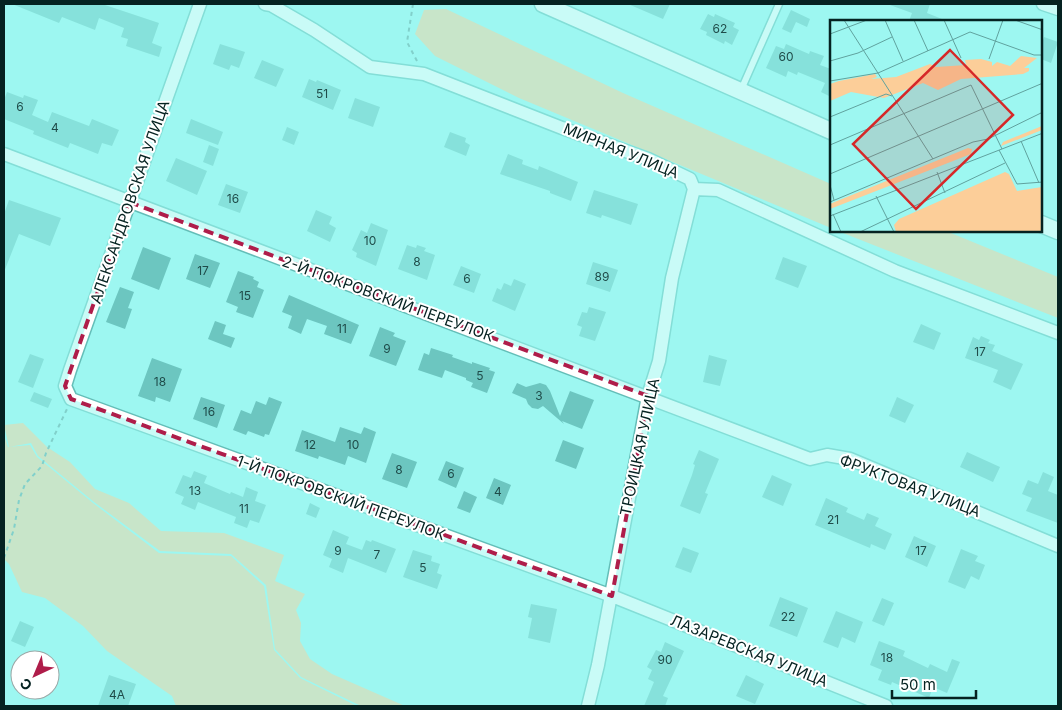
<svg xmlns="http://www.w3.org/2000/svg" width="1062" height="710" font-family="Inter,sans-serif">
	<rect width="100%" height="100%" fill="#9df7f1"/>
	<path fill="#fcce99" d="M446,9L623,93L831,184V228L519,98L435,56L415,34L424,10Z
		M838,231H946L1058,277V318Z
		M23,423L47,447L70,462L95,489L129,503L161,531L224,533L284,555L275,581L305,594L296,610L301,623L300,641L310,659L332,674L405,706H361L301,677L275,649L266,585L231,554L160,551L94,502L38,456L31,443L9,447L4,425Z
		M4,435L8,447L30,445L37,457L93,503L159,553L231,556L264,586L274,650L300,678L357,706H176L172,696L107,651L83,626L45,598L22,592L9,564L4,559Z"/>
	<path fill="#6cc6c0" d="M12,4H102L159,23L152,43L162,47L159,57L126,46L128,39L121,37L124,28L99,18L95,30L62,17L59,23Z
		M628,4H670L663,19Z
		M890,4H930L927,13L947,21H909L912,13L890,5Z
		M791,10L810,19L807,27L796,22L791,33L782,29Z
		M708,14L714,17L715,14L735,23L733,27L739,30L732,45L725,41L724,44L706,35L707,32L700,29Z
		M1044,37L1058,42L1051,63L1041,59V46Z
		M220,44L245,52L239,68L231,65L229,70L213,64Z
		M786,44L809,54L810,51L824,56L820,65L831,69V97L821,92L825,83L798,72L797,75L788,71L786,77L766,68L776,46L784,49Z
		M262,60L284,69L276,87L254,78Z
		M309,79L316,82L317,80L341,90L333,110L302,97Z
		M7,92L23,98L24,95L38,100L32,115L48,122L52,112L89,126L92,119L119,130L112,146L102,143L98,154L70,143L68,148L33,134L34,131L4,119V100Z
		M355,98L380,107L373,127L348,118Z
		M191,119L223,132L218,145L186,133Z
		M287,127L299,132L294,145L282,140Z
		M450,132L466,138L465,142L470,145L466,156L444,147Z
		M209,145L219,149L213,166L203,162Z
		M508,154L523,160L522,164L538,170L539,166L578,182L571,201L550,193V191L500,174Z
		M176,158L207,171L197,195L166,181Z
		M226,184L248,192L240,213L218,205Z
		M594,190L638,204L631,225L602,215L601,218L586,213Z
		M9,200L61,218L50,246L19,234L4,272V214Z
		M316,210L332,217L329,224L336,228L330,242L307,231Z
		M371,223L388,230L376,266L356,257L357,253L352,250L361,230L367,233Z
		M407,245L416,248L417,245L426,248L424,251L435,255L427,280L398,269Z
		M143,247L171,258L159,290L131,279Z
		M195,254L220,263L210,288L186,279Z
		M783,257L807,266L798,288L775,279Z
		M593,262L618,270L610,292L586,284Z
		M461,266L481,274L474,293L453,285Z
		M238,271L254,277L253,279L259,282L257,287L264,290L253,318L236,312L238,307L226,302Z
		M514,279L526,284L515,311L492,301L497,288L501,290L504,283L511,286Z
		M120,287L134,292L128,308L132,309L125,329L106,322Z
		M289,295L359,325L351,344L324,334L327,326L307,319L301,334L288,328L292,316L282,312Z
		M589,307L606,312L595,341L579,336L582,327L577,325L582,312L587,313Z
		M215,321L226,325L223,334L235,338L231,348L208,339Z
		M921,324L941,333L934,350L913,342Z
		M380,327L395,333L393,336L406,341L396,366L369,356Z
		M981,336L990,340L988,343L995,345L992,351L1023,364L1011,390L993,382L998,370L965,358L973,337L979,340Z
		M431,348L453,355L452,357L472,364V362L490,368L489,370L495,372L487,393L471,387L473,383L466,380V378L445,370L442,378L418,370L424,353L429,355Z
		M30,354L44,359L33,388L18,382Z
		M709,355L727,360L720,386L703,382Z
		M152,358L182,369L170,402L156,397L155,402L138,396Z
		M517,383L526,387L540,383L546,385L550,391L560,416L570,391L594,400L582,429L562,421L564,424L543,406L538,409L532,408L528,404L526,399L512,393Z
		M34,392L52,399L48,408L30,401Z
		M201,397L225,405L217,428L193,419Z
		M269,397L282,402L269,435L265,434L264,437L248,431L246,435L233,430L241,410L251,414L256,401L266,405Z
		M897,397L914,405L905,423L889,416Z
		M340,427L361,434L364,427L376,432L366,463L348,456L345,465L319,456L318,459L295,451L302,430L335,442Z
		M563,440L584,448L576,469L555,461Z
		M699,450L719,459L705,493L708,494L700,514L680,506L692,475L695,465L693,464Z
		M967,452L1000,467L993,482L960,467Z
		M392,453L417,462L407,488L382,479Z
		M446,461L464,468L456,488L438,480Z
		M194,471L207,476L204,483L230,494L231,492L243,497L246,487L258,492L255,501L266,505L259,523L250,520L247,528L234,523L236,517L198,502L195,510L181,504L184,497L175,493L183,475L191,478Z
		M1043,472L1054,477L1048,491L1058,495V523L1026,511L1032,498L1022,494L1028,480L1038,484Z
		M772,475L792,484L783,506L762,497Z
		M494,478L511,485L503,505L486,498Z
		M464,491L477,497L470,513L457,508Z
		M826,498L848,508L846,512L864,520L867,513L879,518L875,526L892,534L885,550L871,544L870,548L815,525Z
		M310,503L320,508L316,518L306,514Z
		M333,530L349,537L346,544L362,550L366,540L371,542L372,540L396,549L386,573L348,558L343,573L329,567L332,559L323,555Z
		M914,536L936,546L927,567L905,557Z
		M683,547L699,553L691,573L675,567Z
		M961,549L978,556L975,561L985,565L979,580L971,576L965,589L948,582Z
		M413,550L432,556L431,561L440,564L437,573L442,575L437,589L403,577Z
		M780,597L808,608L797,637L769,626Z
		M882,598L894,603L884,626L872,621Z
		M531,604L557,609L550,643L528,638L532,618L528,617Z
		M836,611L863,622L855,643L842,637L838,648L823,642Z
		M20,621L34,627L25,647L11,641Z
		M879,641L905,651L903,656L928,668L930,664L947,672L952,659L960,662L947,693L933,687L929,698L892,682L891,685L878,680L882,670L870,665Z
		M665,642L684,651L663,696L668,698L665,706H644L654,682L648,679L652,670L647,667L656,650L661,652Z
		M109,675L136,684L128,706H98Z
		M746,675L764,684L755,704L736,696Z"/>
	<g fill="none" stroke-linecap="round" stroke-linejoin="round">
		<g stroke="#64beb8" stroke-width="9">
			<path id="service" d="M741,90L779,4"/>
		</g>
		<g stroke="#64beb8" stroke-width="15">
			<path id="minor" d="M200,4L70,370L65,386L71,399L612,596L886,706
				M265,4L271,5L314,30L370,67L424,74L562,128L648,159L690,179L694,189L718,190L895,271L1058,333
				M1043,4L1058,9
				M4,154L810,459L827,455L850,459L1058,546
				M588,706L598,665L648,396L659,361L672,278L694,189"/>
		</g>
		<g stroke="#64beb8" stroke-width="19">
			<path id="tertiary" d="M543,4L831,131
				M1041,224L1058,231"/>
		</g>
		<path stroke="#60a19d" stroke-width="2" stroke-dasharray="4 4" stroke-linecap="butt" d="M413,4L407,42L417,61
			M4,558L14,529L19,500L25,484L42,466L46,453L67,409"/>
		<use href="#service" stroke="#fff" stroke-width="6"/>
		<use href="#minor" stroke="#fff" stroke-width="12"/>
		<use href="#tertiary" stroke="#fff" stroke-width="16"/>
	</g>
	<path d="M0 0H1062V710H0ZM129,202L648,396L612,596L71,399L65,386Z" fill="#9df7f1" fill-opacity=".55" fill-rule="evenodd"/>
	<path fill="none" stroke="#af1d4a" stroke-width="4" stroke-dasharray="10 6" stroke-linejoin="round" d="M129,202L648,396L612,596L71,399L65,386Z"/>
	<g text-anchor="middle" stroke-width="4" stroke-linejoin="round" paint-order="stroke">
		<g font-size="12" fill="#1f4b49">
			<text x="720" y="33">62</text>
			<text x="786" y="61">60</text>
			<text x="322" y="98">51</text>
			<text x="20" y="111">6</text>
			<text x="55" y="132">4</text>
			<text x="233" y="203">16</text>
			<text x="370" y="245">10</text>
			<text x="417" y="266">8</text>
			<text x="203" y="275">17</text>
			<text x="602" y="281">89</text>
			<text x="467" y="283">6</text>
			<text x="245" y="300">15</text>
			<text x="342" y="333">11</text>
			<text x="387" y="353">9</text>
			<text x="980" y="356">17</text>
			<text x="480" y="380">5</text>
			<text x="160" y="386">18</text>
			<text x="539" y="400">3</text>
			<text x="209" y="416">16</text>
			<text x="310" y="449">12</text>
			<text x="353" y="449">10</text>
			<text x="399" y="474">8</text>
			<text x="451" y="478">6</text>
			<text x="195" y="495">13</text>
			<text x="498" y="496">4</text>
			<text x="244" y="513">11</text>
			<text x="833" y="524">21</text>
			<text x="338" y="555">9</text>
			<text x="921" y="555">17</text>
			<text x="377" y="559">7</text>
			<text x="423" y="572">5</text>
			<text x="788" y="621">22</text>
			<text x="887" y="662">18</text>
			<text x="665" y="664">90</text>
			<text x="117" y="699">4А</text>
		</g>
		<g font-size="15" fill="#052221" stroke="#fff">
			<text transform="translate(621 151) rotate(22)" y="5">МИРНАЯ УЛИЦА</text>
			<text transform="translate(130 202) rotate(-71)" y="5">АЛЕКСАНДРОВСКАЯ УЛИЦА</text>
			<text transform="translate(388 299) rotate(20)" y="5">2-Й ПОКРОВСКИЙ ПЕРЕУЛОК</text>
			<text transform="translate(640 447) rotate(-78)" y="5">ТРОИЦКАЯ УЛИЦА</text>
			<text transform="translate(910 486) rotate(21)" y="5">ФРУКТОВАЯ УЛИЦА</text>
			<text transform="translate(341 498) rotate(20)" y="5">1-Й ПОКРОВСКИЙ ПЕРЕУЛОК</text>
			<text transform="translate(749 651) rotate(22)" y="5">ЛАЗАРЕВСКАЯ УЛИЦА</text>
		</g>
	</g>
	<g transform="translate(830 20)">
		<rect width="212" height="212" fill="#9df7f1"/>
		<path d="M191,36L207,38L194,48H199V51L193,54L131,59L108,70L93,63L54,78L21,72L0,81V64L9,61L45,54L47,57L41,59L66,57L100,44L106,47L136,45L135,40L151,39L162,42V46L167,42L180,46ZM212,106V110L171,126L173,122ZM138,128L142,129L141,134L0,189V184L7,181ZM175,152L179,154L187,171L212,167V212H66L64,205L69,199Z" fill="#fcce99"/>
		<path fill="none" stroke="#60a29e" stroke-width="1" d="M14,0L103,139M55,0L73,41M84,0L98,31M114,0L131,38M185,0L213,10M0,14L37,0M159,39L173,0M0,41L28,33L62,17M0,61L48,53L140,12L204,35H213M0,97L56,74L62,76M191,121L209,163M0,125L141,65L172,129M169,130L187,164L213,162M107,152L115,173M0,154L213,63M0,165L4,180M46,176L64,212M0,182L143,122L158,119L213,92M3,194L11,212M0,196L213,113M30,212L175,143"/>
		<path fill="#d62828" fill-opacity="0.15" stroke="#d62828" stroke-width="2.5" d="M120,30L183,95L86,189L23,124Z"/>
		<rect width="212" height="212" fill="none" stroke="#052221" stroke-width="2.5"/>
	</g>
	<rect width="1062" height="710" fill="none" stroke="#052221" stroke-width="10"/>
	<g transform="translate(35 675) rotate(224)"><circle r="24" fill="#ffffff" stroke="#9ba7a6"/>
	<path d="M0-4L9 19L0 12L-9 19Z" fill="#af1d4a"/>
	<text y="-8" font-size="14" font-weight="bold" text-anchor="middle" fill="#052221">С</text>
	</g>
	<path d="M892 690v8h84v-8" fill="none" stroke="#052221" stroke-width="2.5"/>
	<text x="900" y="690" font-size="15" fill="#052221" stroke="#ffffff" stroke-width="4" paint-order="stroke">50 m</text>
</svg>
